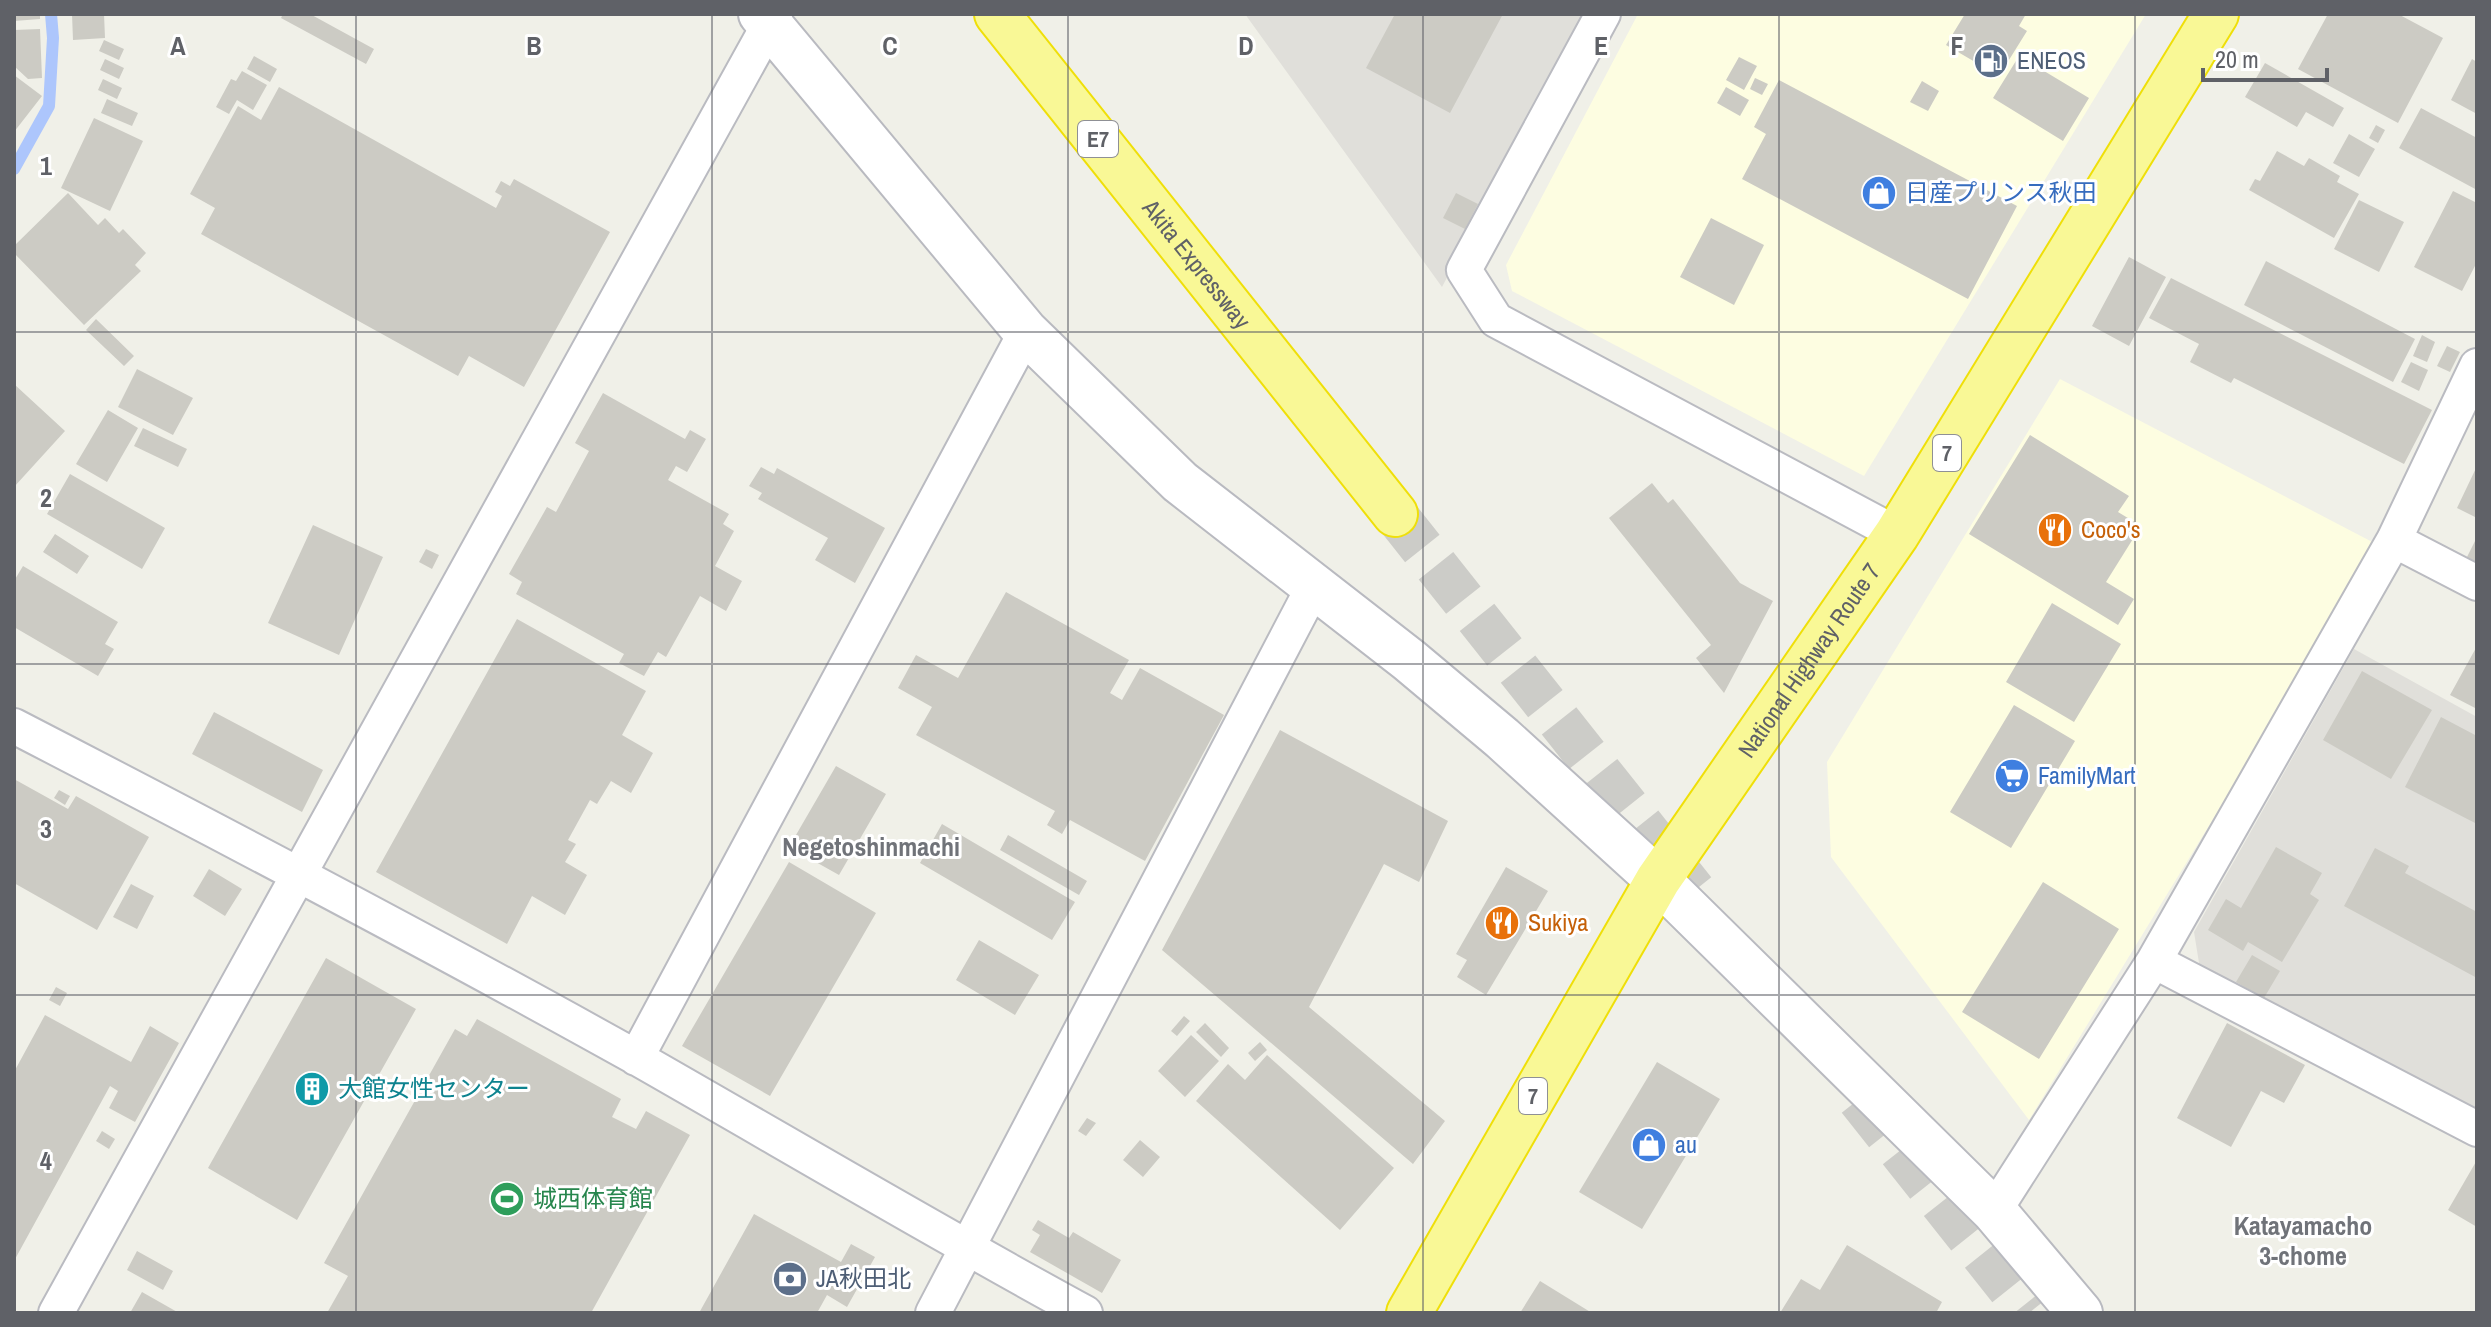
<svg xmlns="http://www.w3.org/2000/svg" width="2491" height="1327" font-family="'Archivo Narrow','Noto Sans JP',sans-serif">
	<rect width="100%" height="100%" fill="#f0f0e8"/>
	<path fill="#fdfde1" d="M1638,14H2146L1864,476L1512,291L1506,265Z
		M2060,379L2380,546L2029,1120L1831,857L1827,762Z"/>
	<path fill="#e0dfda" d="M1245,14H1587L1442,287Z
		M2354,649L2477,717V1117L2200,969L2194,932Z"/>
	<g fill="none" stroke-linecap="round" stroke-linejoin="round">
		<path stroke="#adc6fc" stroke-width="12" d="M14,169L49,106L53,38L51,14"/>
	</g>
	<path fill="#cccbc4" d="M14,14H40V19L14,21Z
		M72,14H104L105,38L73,40Z
		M283,14H310L374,49L366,64L281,18Z
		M1395,14H1503L1450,113L1366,68Z
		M1965,14H2026L2019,26L2027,31L1999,76L1946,45Z
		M2328,14H2398L2443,38L2398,123L2298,69Z
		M40,29L42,78L28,79L14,66V30Z
		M104,40L124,49L119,60L99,51Z
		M254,56L277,69L270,82L247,69Z
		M2019,56L2089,98L2063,141L1993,98Z
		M1739,57L1757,66L1744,90L1726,80Z
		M105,59L124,68L119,79L100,70Z
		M2472,59L2477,62V114L2451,100Z
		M2265,63L2344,108L2333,127L2306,112L2297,127L2245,97Z
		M242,71L267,85L253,110L237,100L229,114L216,107L231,79L236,81Z
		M14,75L42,96L14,132Z
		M1755,78L1768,84L1762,95L1750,89Z
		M103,79L122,88L117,99L98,90Z
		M1779,80L2017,206L1968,299L1742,179L1766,134L1754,127Z
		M1922,81L1939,91L1928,111L1910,102Z
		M279,87L496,208L502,196L495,192L501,181L510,186L514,179L610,232L524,387L469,356L458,376L201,234L215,208L190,194L238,106L261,120Z
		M1726,87L1749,100L1740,116L1717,103Z
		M107,99L138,113L132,126L101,113Z
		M2421,108L2477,138V190L2399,148Z
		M94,118L143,141L110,211L61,188Z
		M2376,125L2385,130L2378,143L2369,138Z
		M2349,134L2375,149L2359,177L2333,163Z
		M2277,151L2304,166L2309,158L2340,176L2337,182L2359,194L2334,238L2249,190L2255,179L2260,181Z
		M2453,191L2477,203V262L2462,291L2414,267Z
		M68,193L98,225L105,218L119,233L123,229L146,253L135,265L141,271L84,325L14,253V246Z
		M1456,193L1478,204L1465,229L1443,218Z
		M2359,200L2404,222L2379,272L2334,249Z
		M1711,218L1764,245L1734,305L1680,277Z
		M2129,257L2166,277L2129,346L2092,326Z
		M2266,261L2415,339L2393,382L2244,305Z
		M2171,278L2432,410L2404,464L2234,378L2231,383L2190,362L2199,344L2149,318Z
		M96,319L134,356L124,366L86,330Z
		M2422,335L2435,342L2427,362L2413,356Z
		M2447,346L2460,352L2450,372L2437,366Z
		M2411,362L2428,370L2419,391L2401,382Z
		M137,369L193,398L173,435L118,407Z
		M14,384L65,431L14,487Z
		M603,393L685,439L690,430L706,439L687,472L676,466L668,480L729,514L723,524L734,531L715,566L742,581L726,611L700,596L666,657L658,652L644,676L619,663L624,654L516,594L522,582L509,574L547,507L556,512L589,451L575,443Z
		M108,410L138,428L107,482L76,464Z
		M143,428L187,449L178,467L134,446Z
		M2030,435L2129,496L2118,512L2141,526L2106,582L2134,599L2118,625L1969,534Z
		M2477,466V518L2457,508Z
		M761,467L774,474L777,468L885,528L855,583L815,560L828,538L758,499L762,493L749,486Z
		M70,474L165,528L142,569L47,514Z
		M1652,483L1668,503L1673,499L1740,583L1773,601L1724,693L1696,658L1711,645L1609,518Z
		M313,525L383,557L339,655L268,623Z
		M55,534L89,556L77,574L43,552Z
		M2477,537V570L2464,563Z
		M426,549L439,555L432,569L419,562Z
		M23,566L118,622L105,644L114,649L98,676L14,627V581Z
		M1006,592L1129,660L1110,693L1122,700L1140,668L1224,715L1145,861L1070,820L1062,834L1047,825L1055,811L916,735L932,707L898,688L916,655L958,678Z
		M2052,603L2121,644L2074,722L2006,682Z
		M517,619L646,691L622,735L653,753L631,793L611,781L597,804L590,800L568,840L576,844L565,862L587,875L565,915L532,896L507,944L376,872Z
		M2477,646V709L2450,695Z
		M2362,671L2432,710L2391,779L2323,740Z
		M2014,705L2075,741L2011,848L1950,812Z
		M214,712L323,770L302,812L192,754Z
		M2441,717L2477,736V824L2405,787Z
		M1280,730L1448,821L1419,882L1384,864L1309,1007L1445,1121L1413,1164L1162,950Z
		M836,766L886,794L839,875L789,847Z
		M14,779L68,809L76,796L149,837L97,930L14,883Z
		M59,790L70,796L65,805L54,798Z
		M942,824L1075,902L1052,940L920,863Z
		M1008,835L1087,881L1079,895L1000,850Z
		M2276,847L2322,873L2310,894L2319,900L2282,962L2248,942L2243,951L2208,930L2226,899L2241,908Z
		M2375,848L2409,866L2405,873L2477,912V978L2344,906Z
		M789,862L876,913L770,1096L682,1046Z
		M1506,867L1548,891L1486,995L1457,977L1467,960L1456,954Z
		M209,869L242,889L225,916L193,896Z
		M2043,882L2119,929L2039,1059L1962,1012Z
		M131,884L154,896L137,929L113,917Z
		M979,940L1039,975L1015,1015L956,980Z
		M2252,955L2280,971L2264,998L2236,982Z
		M326,958L416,1009L297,1220L208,1168Z
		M56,987L67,993L60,1006L49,1000Z
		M45,1015L131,1062L150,1026L179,1043L135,1122L109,1108L118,1091L110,1086L14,1261V1072Z
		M1184,1016L1190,1021L1177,1036L1171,1031Z
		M477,1019L621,1099L612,1117L636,1129L646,1111L690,1135L591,1313H327L348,1276L324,1263L455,1029L467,1036Z
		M1205,1023L1229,1048L1221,1057L1196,1032Z
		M2227,1023L2305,1065L2284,1103L2261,1091L2231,1147L2177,1118Z
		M1191,1035L1219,1061L1185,1097L1158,1071Z
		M1260,1042L1267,1050L1255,1061L1248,1053Z
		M1267,1055L1394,1168L1340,1230L1196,1101L1228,1064L1245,1080Z
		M1657,1062L1720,1099L1642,1229L1579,1192Z
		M1087,1118L1096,1123L1086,1136L1078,1131Z
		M102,1131L115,1139L109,1149L96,1141Z
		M1140,1140L1160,1157L1143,1177L1123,1160Z
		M2477,1160V1227L2448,1210Z
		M754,1214L841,1262L851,1244L875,1257L847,1307L827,1295L817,1313H699Z
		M1038,1220L1069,1238L1073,1232L1121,1260L1102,1293L1030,1252L1040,1235L1032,1230Z
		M1847,1245L1942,1302L1936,1313H1780L1801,1279L1820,1290Z
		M137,1251L173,1271L163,1290L127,1270Z
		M1540,1281L1592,1313H1520Z
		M142,1292L179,1313H130Z"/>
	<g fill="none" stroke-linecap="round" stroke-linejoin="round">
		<path stroke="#ccccc8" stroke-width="44" stroke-dasharray="44 22" stroke-linecap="butt" d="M1395,514L1694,891
			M1859,1099L2029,1313"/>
		<g stroke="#babbc1" stroke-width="38">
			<path id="street" d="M1603,14L1464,270L1496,320L1897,534
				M2394,540L2477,583
				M14,726C223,834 431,943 637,1058C786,1143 934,1231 1085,1313
				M2154,961L2477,1129
				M636,1058L1026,332
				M1994,1211L2154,961L2394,540L2477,366
				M56,1313L775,14
				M933,1313L1314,586"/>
		</g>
		<g stroke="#b9bac0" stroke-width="48">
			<path id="secondary" d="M761,14L1026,332L1180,482L1409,660L1502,738L1658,880L1994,1211L2080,1313"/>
		</g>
		<g stroke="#efdf09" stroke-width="48">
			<g id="highway">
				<path id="s1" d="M997,14L1395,514"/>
				<path id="s2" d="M1409,1313L1658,880L1897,534L2216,14"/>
			</g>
		</g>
		<use href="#street" stroke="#fff" stroke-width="34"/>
		<use href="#secondary" stroke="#fff" stroke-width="44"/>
		<use href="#highway" stroke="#f9f896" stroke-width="44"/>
	</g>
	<path fill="none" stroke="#5f6167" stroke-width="2" stroke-opacity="0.55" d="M356,14V1313M712,14V1313M1068,14V1313M1423,14V1313M1779,14V1313M2135,14V1313M14,332H2477M14,664H2477M14,995H2477"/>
	<defs>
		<g id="fuel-disc" transform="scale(1.8)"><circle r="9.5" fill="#5c6f8a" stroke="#fff"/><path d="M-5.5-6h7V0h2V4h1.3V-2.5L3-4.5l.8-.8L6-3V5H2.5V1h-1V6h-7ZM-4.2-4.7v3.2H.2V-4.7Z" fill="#fff"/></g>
		<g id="shop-disc" transform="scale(1.8)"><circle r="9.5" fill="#3f7fe0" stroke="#fff"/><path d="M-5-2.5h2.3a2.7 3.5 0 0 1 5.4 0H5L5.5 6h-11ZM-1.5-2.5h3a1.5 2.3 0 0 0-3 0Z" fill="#fff"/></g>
		<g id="restaurant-disc" transform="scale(1.8)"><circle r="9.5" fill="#e8710a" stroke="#fff"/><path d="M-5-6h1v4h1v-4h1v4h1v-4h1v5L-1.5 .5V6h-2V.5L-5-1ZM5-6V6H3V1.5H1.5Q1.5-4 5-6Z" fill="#fff"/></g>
		<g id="supermarket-disc" transform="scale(1.8)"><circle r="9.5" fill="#3f7fe0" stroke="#fff"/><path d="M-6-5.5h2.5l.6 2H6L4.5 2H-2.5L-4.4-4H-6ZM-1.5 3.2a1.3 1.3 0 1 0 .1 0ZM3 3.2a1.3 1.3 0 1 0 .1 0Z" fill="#fff"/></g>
		<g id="building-disc" transform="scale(1.8)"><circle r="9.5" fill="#0f9aa8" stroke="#fff"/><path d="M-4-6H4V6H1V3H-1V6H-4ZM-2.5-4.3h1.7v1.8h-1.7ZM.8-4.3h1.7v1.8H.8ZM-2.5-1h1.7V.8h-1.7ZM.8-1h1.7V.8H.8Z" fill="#fff"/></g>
		<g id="stadium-disc" transform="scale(1.8)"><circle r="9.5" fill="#2e9e5b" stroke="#fff"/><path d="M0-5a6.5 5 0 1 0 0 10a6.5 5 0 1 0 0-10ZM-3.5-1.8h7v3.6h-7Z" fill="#fff"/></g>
		<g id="bank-disc" transform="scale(1.8)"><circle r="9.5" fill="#5c6f8a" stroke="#fff"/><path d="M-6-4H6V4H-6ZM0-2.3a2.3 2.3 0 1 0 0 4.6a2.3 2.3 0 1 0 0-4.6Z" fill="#fff"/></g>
	</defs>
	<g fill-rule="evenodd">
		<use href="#fuel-disc" x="1991" y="61"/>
		<use href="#shop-disc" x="1879" y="193"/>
		<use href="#restaurant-disc" x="2055" y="530"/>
		<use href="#supermarket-disc" x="2012" y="776"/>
		<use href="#restaurant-disc" x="1502" y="923"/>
		<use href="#building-disc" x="312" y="1089"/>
		<use href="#shop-disc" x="1649" y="1145"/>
		<use href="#stadium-disc" x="507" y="1199"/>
		<use href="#bank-disc" x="790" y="1279"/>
	</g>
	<g text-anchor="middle" stroke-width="6" stroke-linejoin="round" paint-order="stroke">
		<g fill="#fff" stroke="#8f9095" stroke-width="2">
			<rect x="1078" y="121" width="40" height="36" rx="6"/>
			<rect x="1933" y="435" width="28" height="36" rx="6"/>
			<rect x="1519" y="1078" width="28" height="36" rx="6"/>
		</g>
		<g font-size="22" font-weight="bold" fill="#5f6167">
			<text x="1098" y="147">E7</text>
			<text x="1947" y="461">7</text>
			<text x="1533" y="1104">7</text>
		</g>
		<g font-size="24" fill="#4e5e75" stroke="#fff" text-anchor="start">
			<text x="2017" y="69">ENEOS</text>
			<text x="816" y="1287">JA秋田北</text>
		</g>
		<g font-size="24" fill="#366cbe" stroke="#fff" text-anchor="start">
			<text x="1905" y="201">日産プリンス秋田</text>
			<text x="2038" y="784">FamilyMart</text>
			<text x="1675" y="1153">au</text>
		</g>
		<g font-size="24" fill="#5f6167" stroke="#fff">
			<text dy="8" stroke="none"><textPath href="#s1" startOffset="320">Akita Expressway</textPath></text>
			<text dy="8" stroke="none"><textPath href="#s2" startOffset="766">National Highway Route 7</textPath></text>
		</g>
		<g font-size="24" fill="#c56008" stroke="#fff" text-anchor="start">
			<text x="2081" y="538">Coco's</text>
			<text x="1528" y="931">Sukiya</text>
		</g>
		<g font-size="24" fill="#0d838f" stroke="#fff" text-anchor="start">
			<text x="338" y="1097">大館女性センター</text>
		</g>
		<g font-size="24" fill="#27864d" stroke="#fff" text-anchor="start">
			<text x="533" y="1207">城西体育館</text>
		</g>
		<g font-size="26" font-weight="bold" fill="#707379" stroke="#fff">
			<text x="871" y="856">Negetoshinmachi</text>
			<text x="2303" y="1235">Katayamacho<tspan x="2303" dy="30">3-chome</tspan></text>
		</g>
	</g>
	<g font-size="26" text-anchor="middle" font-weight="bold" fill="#5f6167" stroke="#fff" stroke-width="6" stroke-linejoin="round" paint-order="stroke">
		<text x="178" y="55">A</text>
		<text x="534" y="55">B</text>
		<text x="890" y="55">C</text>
		<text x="1246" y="55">D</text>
		<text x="1601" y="55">E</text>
		<text x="1957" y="55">F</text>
		<text x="46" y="175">1</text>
		<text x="46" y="507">2</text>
		<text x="46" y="838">3</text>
		<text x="46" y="1170">4</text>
	</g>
	<rect width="2491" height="1327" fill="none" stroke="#5f6167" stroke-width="32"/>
	<path d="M2203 68v12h124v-12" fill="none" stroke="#5f6167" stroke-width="4"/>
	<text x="2215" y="68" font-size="24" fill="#5f6167" stroke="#ffffff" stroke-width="6" paint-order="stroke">20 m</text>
</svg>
